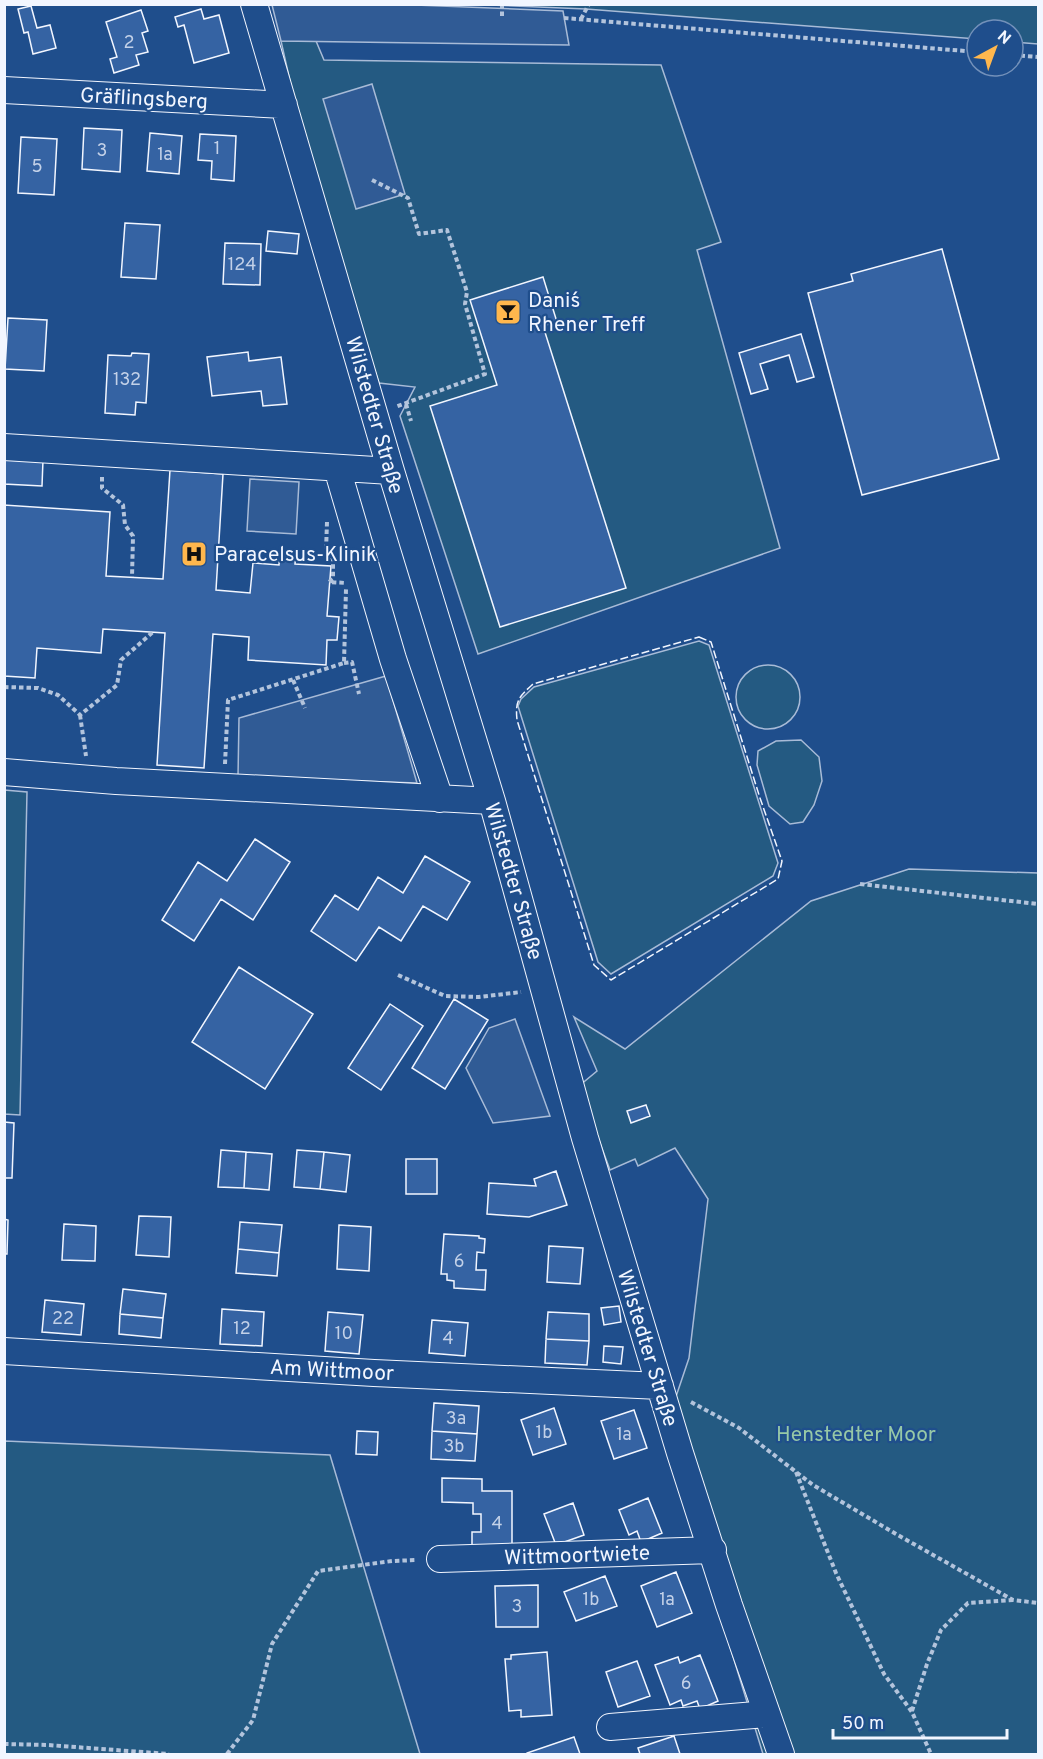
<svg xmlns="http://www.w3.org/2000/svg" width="1043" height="1759" font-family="Overpass,sans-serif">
	<rect width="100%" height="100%" fill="#1f4e8c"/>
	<path fill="#245a82" stroke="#a8bbd7" stroke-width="1.5" d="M489,5H1038V44L1013,42V30H977V39L586,9Z
		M281,41H316L324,60L661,65L721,242L697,250L780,548L478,654L400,416L415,387L379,383L314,188Z
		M699,641L709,645L778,863L773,876L611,974L598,962L518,706L521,699L534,687Z
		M736 697a32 32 0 1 1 64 0a32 32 0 1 1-64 0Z
		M801,740L819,757L822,781L814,805L803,822L790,824L769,806L757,765L758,751L776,741Z
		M4,790L27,792L20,1115L4,1114Z
		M909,869L1038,873V1754H763L664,1432L689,1358L708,1199L675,1148L638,1166L635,1159L610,1170L579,1086L597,1071L574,1017L625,1049L811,901Z
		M5,1441L330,1455L420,1754H5Z"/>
	<path fill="#305b95" stroke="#a8bbd7" stroke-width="1.5" d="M272,5H415L563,11L569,45L281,41Z
		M372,84L405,194L356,209L323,99Z
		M250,479L299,482L296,534L247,531Z
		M386,676L417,783L238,777L239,718Z
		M515,1019L550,1116L493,1123L466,1068L489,1028Z"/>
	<path fill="#3563a3" stroke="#f2f6ff" stroke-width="1.5" d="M31,6L37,28L50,25L56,48L33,54L28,32L24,33L18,9Z
		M201,9L204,19L219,15L229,53L194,63L184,25L178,27L175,17Z
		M141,10L148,31L142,33L148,52L136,55L139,65L114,73L110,59L117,57L106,22Z
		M84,128L122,130L120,172L82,169Z
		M150,133L182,136L179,174L147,171Z
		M200,134L236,136L234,181L211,179L212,161L198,160Z
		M21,137L57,139L54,195L18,193Z
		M125,223L160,225L156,279L121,277Z
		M268,231L299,234L297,254L266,251Z
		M225,243L261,244L260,285L223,284Z
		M942,249L999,459L862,495L808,293L853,281L851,274Z
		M543,277L557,322L543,326L626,588L500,627L430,406L497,385L470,300Z
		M8,318L47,320L44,371L5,369Z
		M801,334L814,377L797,382L789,355L760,364L768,389L751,394L739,353Z
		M248,352L249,361L281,357L287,404L263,406L261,391L212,396L207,357Z
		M132,353L149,354L146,403L136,402L135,415L105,413L108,355L131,356Z
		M4,458L43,460L42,486L4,484Z
		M170,470L223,474L216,590L250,593L253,563L279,565L280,551L296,552L295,564L331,566L327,616L339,617L337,640H327L326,665L248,660L249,637L213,634L204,768L157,765L165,633L103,629L101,653L37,648L35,678L4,676V505L110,512L106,576L163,579Z
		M255,839L290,862L253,920L221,899L194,941L162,920L198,862L227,881Z
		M425,856L470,882L447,920L423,906L401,941L379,927L356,961L311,931L335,895L358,910L378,877L403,893Z
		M239,967L313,1014L265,1089L192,1042Z
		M454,999L488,1020L445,1089L412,1068Z
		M390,1004L423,1026L381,1090L348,1068Z
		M646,1105L650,1116L631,1123L627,1111Z
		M4,1122L14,1123L12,1178H4Z
		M221,1150L246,1152L244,1188L218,1187Z
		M297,1150L324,1152L320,1189L294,1187Z
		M246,1152L272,1154L269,1190L244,1188Z
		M324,1152L350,1155L346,1192L320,1189Z
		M406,1159H437V1194H406Z
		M556,1171L567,1205L529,1217L487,1214L489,1183L536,1186L534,1179Z
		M139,1216L171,1217L169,1257L136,1255Z
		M4,1219L8,1220L7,1254H4Z
		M240,1222L282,1225L279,1253L238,1249Z
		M64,1224L96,1226L95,1261L62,1260Z
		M339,1225L371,1227L369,1271L337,1269Z
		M444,1234L479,1236V1238L485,1239L484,1253L477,1252L476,1270H486L485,1290L454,1288V1281L447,1280V1274H441Z
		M549,1246L583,1248L580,1284L547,1282Z
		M238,1249L279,1253L277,1276L236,1273Z
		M123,1289L166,1294L163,1318L120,1314Z
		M45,1300L84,1304L81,1335L42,1332Z
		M619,1306L621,1322L604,1325L601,1308Z
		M222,1309L264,1312L262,1346L220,1344Z
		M328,1312L363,1315L359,1354L325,1351Z
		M548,1312L589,1314V1341L546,1339Z
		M120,1314L163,1318L161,1338L119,1334Z
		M432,1320L468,1323L465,1356L429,1353Z
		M546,1339L589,1341L587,1365L545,1363Z
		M604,1346L623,1347L621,1364L603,1362Z
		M434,1403L479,1406L477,1434L432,1431Z
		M554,1408L566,1444L533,1455L521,1420Z
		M634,1410L647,1448L614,1459L601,1421Z
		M357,1431L378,1432L377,1455L356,1454Z
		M432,1431L477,1434L475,1461L431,1459Z
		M442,1478L482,1479V1491H512V1552L472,1551V1532H481V1514H473V1503L442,1502Z
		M648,1498L662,1533L641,1542L637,1531L629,1535L619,1510Z
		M573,1503L584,1535L556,1545L544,1514Z
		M676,1572L692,1613L657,1627L641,1586Z
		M605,1576L617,1606L576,1621L564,1592Z
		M538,1585V1627H496L495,1586Z
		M547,1652L552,1715L521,1717V1710L509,1711L505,1659H511V1655Z
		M700,1655L718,1701L700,1709L697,1701L683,1706L681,1700L670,1705L655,1665L678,1657L680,1663Z
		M637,1661L650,1696L618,1707L606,1672Z
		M674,1736L680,1754H640L638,1748Z
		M574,1737L580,1754H527V1753Z"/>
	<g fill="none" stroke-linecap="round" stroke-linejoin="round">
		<g stroke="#f2f6ff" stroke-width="28">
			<path id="minor" d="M254,4L391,471L492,801L585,1138L680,1453L729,1605L781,1754
				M4,90L284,105
				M4,447L391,471
				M337,468L393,659L440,799
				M4,772L116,781L492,801
				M4,1351L374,1373L660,1386
				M440,1559L713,1550
				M610,1727L767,1714"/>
		</g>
		<path stroke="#b3c4dc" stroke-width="4" stroke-dasharray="4.5 3" stroke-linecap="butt" d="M502,4V16
			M564,18L977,52
			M581,19L589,4
			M1013,55L1038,57
			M372,180L408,198L419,234L447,230L467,292L465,304L485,374L395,407
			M406,404L411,421
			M102,477V488L123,505L125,525L133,536L132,577
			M327,522L326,551L333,559V579L329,582L346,583
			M344,663L352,662L359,694
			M293,680L305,708
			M4,687L38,688L58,695L80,715L117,685L121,660L153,632
			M80,715L86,756
			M225,764L228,700L344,663L346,589
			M860,884L1038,904
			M398,975L445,996L479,997L521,992
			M691,1402L739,1428L813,1485L896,1534L1013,1600L1038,1603
			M796,1472L836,1573L884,1674L912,1712L931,1754
			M912,1711L927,1664L941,1630L968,1603L1013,1600
			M4,1744L48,1745L169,1754
			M227,1754L253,1720L272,1644L318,1571L392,1561L417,1560"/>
		<use href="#minor" stroke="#1f4e8c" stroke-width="26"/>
		<path stroke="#f2f6ff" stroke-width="1.5" stroke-dasharray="8 3" stroke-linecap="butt" d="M699,637L711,642L760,798L782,861L778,879L611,980L594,965L517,720C515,700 519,697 533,684Z"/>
	</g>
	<defs>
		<g id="bar-square" transform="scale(1.35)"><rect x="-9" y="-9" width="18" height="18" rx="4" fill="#ffb74d" stroke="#1f4e8c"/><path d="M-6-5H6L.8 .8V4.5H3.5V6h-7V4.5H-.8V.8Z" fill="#111"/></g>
		<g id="hospital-square" transform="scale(1.35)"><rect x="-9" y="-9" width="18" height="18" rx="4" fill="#ffb74d" stroke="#1f4e8c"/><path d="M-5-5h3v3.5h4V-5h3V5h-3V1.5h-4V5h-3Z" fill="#111"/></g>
	</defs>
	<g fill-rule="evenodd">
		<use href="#bar-square" x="508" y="312"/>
		<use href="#hospital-square" x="194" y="554"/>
	</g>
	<g text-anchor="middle" stroke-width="4.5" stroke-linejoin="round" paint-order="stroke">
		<g font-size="18" fill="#c3d1e8">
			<text x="129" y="48">2</text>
			<text x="217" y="154">1</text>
			<text x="102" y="156">3</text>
			<text x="165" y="160">1a</text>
			<text x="37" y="172">5</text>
			<text x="242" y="270">124</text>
			<text x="127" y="385">132</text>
			<text x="459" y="1267">6</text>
			<text x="63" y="1324">22</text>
			<text x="242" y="1334">12</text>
			<text x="344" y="1339">10</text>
			<text x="448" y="1344">4</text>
			<text x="456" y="1424">3a</text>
			<text x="544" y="1438">1b</text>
			<text x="624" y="1440">1a</text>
			<text x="454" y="1452">3b</text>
			<text x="497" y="1529">4</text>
			<text x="591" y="1605">1b</text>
			<text x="667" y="1605">1a</text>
			<text x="517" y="1612">3</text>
			<text x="686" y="1689">6</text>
		</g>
		<g font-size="21" fill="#f2f6ff" stroke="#1f4e8c">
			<text transform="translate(144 98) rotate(3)" y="7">Gräflingsberg</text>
			<text transform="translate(375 415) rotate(74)" y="7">Wilstedter Straße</text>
			<text transform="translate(514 881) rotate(74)" y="7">Wilstedter Straße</text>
			<text transform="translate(648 1348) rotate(73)" y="7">Wilstedter Straße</text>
			<text transform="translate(332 1370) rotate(3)" y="7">Am Wittmoor</text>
			<text transform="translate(577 1555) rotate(-2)" y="7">Wittmoortwiete</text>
		</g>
		<g font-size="21" fill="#f2f6ff" stroke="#1f4e8c" text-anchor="start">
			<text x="528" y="307">Dani´s<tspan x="528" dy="24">Rhener Treff</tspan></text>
			<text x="214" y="561">Paracelsus-Klinik</text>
		</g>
		<g font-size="21" fill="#97c8a6" stroke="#1f4e8c">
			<text x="856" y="1441">Henstedter Moor</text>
		</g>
	</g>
	<rect width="1043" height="1759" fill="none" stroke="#f2f6ff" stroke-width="12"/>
	<g transform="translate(995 48) rotate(41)"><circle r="28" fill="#1f4e8c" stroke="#7391ba" stroke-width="1.5"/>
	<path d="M0-4.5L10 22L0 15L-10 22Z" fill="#ffb74d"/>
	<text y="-9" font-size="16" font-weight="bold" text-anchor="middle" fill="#f2f6ff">N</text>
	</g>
	<path d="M833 1729v9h174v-9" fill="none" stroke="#f2f6ff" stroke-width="3"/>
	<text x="842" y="1729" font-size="18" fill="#f2f6ff" stroke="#1f4e8c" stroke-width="4.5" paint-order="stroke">50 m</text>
</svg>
